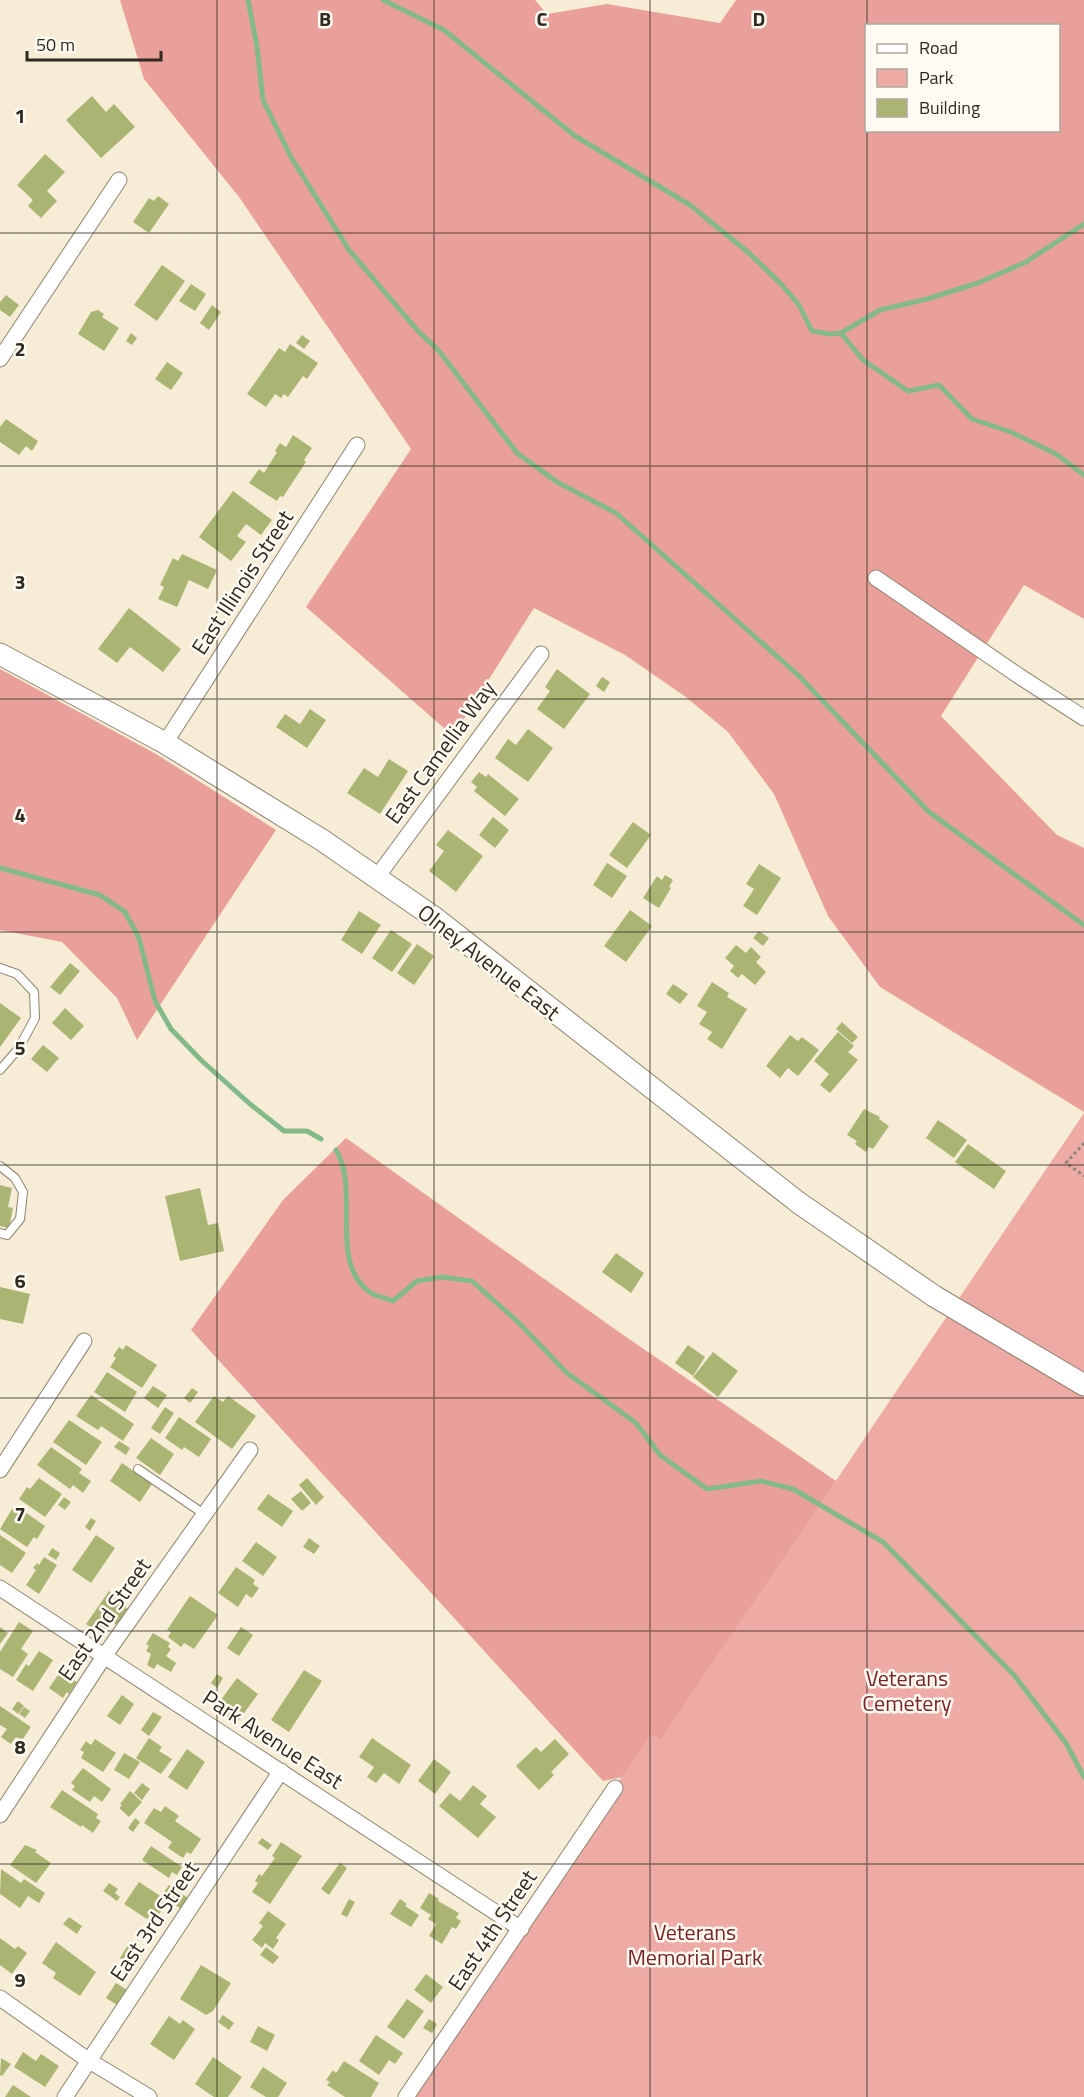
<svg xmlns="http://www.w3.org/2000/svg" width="1084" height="2097" font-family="'Titillium Web',sans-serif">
	<rect width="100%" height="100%" fill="#f7edd7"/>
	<path fill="#eeaaa4" d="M1084,1113V2097H406L651,1733L661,1740Z"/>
	<path fill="#eaa09a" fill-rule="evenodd" d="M120,0H535L547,14L607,4L720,23L736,0H1084V619L1024,585L941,716L1057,835L1084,848V1112L880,987L828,916L774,794L728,732L686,697L625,655L534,608L453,736L306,607L411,449L239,197L144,79ZM866,26H1058V130H866Z
		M0,669L156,754L276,830L137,1040L117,998L62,942L0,930Z
		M346,1138L619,1332L836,1481L661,1740L651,1734L622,1777L603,1781L191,1330L283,1200Z"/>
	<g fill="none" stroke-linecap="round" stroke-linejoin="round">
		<path stroke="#84b989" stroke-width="5" d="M248,0L257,46L263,100L291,157L349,250L418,331L439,351L517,453L557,482L616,513L798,675L929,812L1084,925
			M383,0L444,30L575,136L690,205L749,253L782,285L799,305L812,331L830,334L841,333L880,310L927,299L978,283L1026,262L1084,224
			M841,333L863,360L908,391L939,385L972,419L1011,432L1056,454L1084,475
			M0,868L100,895L125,912L139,938L155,1001L171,1029L202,1061L250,1104L284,1131H307L321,1139
			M336,1150C361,1191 327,1264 371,1293C377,1297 387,1298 393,1301L417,1281L442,1277L472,1281L517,1321L567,1373L636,1423L660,1455L707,1489L761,1481L793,1489L883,1542L1014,1675L1066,1743L1084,1777"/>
	</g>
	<path fill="#abb573" d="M92,96L106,112L114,104L135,127L101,158L66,120Z
		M45,154L65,172L47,191L57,201L41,218L28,206L33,200L17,185Z
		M158,196L169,204L149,233L133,222L149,198L154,201Z
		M162,265L185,281L157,321L134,305Z
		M191,284L206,294L195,311L179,301Z
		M6,295L19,305L10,317L0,310V302Z
		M212,305L221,312L209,330L200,323Z
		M98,310L104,314L102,317L119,328L104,351L78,334L91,312Z
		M131,333L137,338L132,345L126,341Z
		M302,335L310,341L304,349L296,343Z
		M290,344L318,363L307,379L303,376L288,397L284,394L281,398L275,394L266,407L247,394L279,348L285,352Z
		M167,362L183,373L171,390L155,379Z
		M6,419L38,441L32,451L26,446L19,455L0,442V427Z
		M293,435L312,448L304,460L306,462L283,497L280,496L277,501L249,483L259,469L264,473L277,452L275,451L280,443L286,447Z
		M233,491L272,520L261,535L246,524L237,536L246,542L231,561L199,537Z
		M182,554L217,570L208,589L189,580L177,607L158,599L164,587L160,585L173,558L178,561Z
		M129,608L181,649L163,672L130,647L117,663L98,649Z
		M557,669L590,694L564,729L537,709L550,691L545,687Z
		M602,677L610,682L604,692L596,686Z
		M310,709L326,720L307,748L276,727L285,714L300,724Z
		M528,729L553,748L528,782L495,758L508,739L516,745Z
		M389,759L408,771L380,814L347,793L364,768L378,777Z
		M479,772L486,777L488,774L519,799L505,816L474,791L477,787L471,782Z
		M493,817L509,830L495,848L479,835Z
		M633,822L651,835L627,868L609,855Z
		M448,830L483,856L456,892L429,871L444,851L436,845Z
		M607,863L627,876L612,898L593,885Z
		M759,864L781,878L757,915L743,906L754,889L746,884Z
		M665,875L673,880L669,887L671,888L659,908L643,898L657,876L662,880Z
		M630,910L652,926L626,962L604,946Z
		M359,911L381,925L362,954L341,940Z
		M391,930L412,944L392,972L372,958Z
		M759,931L769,938L763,946L753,938Z
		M417,944L434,956L414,985L397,973Z
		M736,945L746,953L751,947L761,957L756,962L766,972L755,985L742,974L738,978L730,971L734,966L725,958Z
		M70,963L80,971L60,995L50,987Z
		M712,982L729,993L727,997L747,1009L722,1049L707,1039L712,1032L699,1024L707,1012L697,1006Z
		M673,984L688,994L680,1004L666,994Z
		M0,1003L21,1018L0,1047Z
		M65,1008L84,1026L71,1040L52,1023Z
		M842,1022L858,1037L852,1043L836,1029Z
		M838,1032L854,1046L848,1052L858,1060L830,1093L820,1085L829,1074L814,1061Z
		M790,1035L798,1041L802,1037L819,1050L798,1076L788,1068L780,1078L766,1066Z
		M43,1045L59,1058L47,1072L31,1059Z
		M864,1109L880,1117L879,1119L889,1126L873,1149L869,1147L866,1152L855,1144L857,1141L847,1135Z
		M938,1120L967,1140L954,1158L926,1138Z
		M968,1144L1006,1171L994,1189L955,1162Z
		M0,1185L12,1188L8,1207L13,1208L9,1228L0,1226Z
		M200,1188L208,1225L218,1223L224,1251L180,1261L165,1196Z
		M616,1253L644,1273L631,1293L602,1272Z
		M0,1287L30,1294L23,1324L0,1319Z
		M126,1345L157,1365L142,1388L110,1367L116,1358L113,1356L119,1347L123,1350Z
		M688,1345L705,1357L693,1376L675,1363Z
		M713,1352L738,1371L718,1397L693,1377Z
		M107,1372L137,1392L125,1412L94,1392Z
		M153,1386L167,1395L158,1408L144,1398Z
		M192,1388L198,1392L190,1403L184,1398Z
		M91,1395L134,1424L123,1441L101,1426L98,1430L76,1416Z
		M214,1396L223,1402L228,1396L256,1416L232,1449L195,1422Z
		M165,1407L174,1413L160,1434L151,1428Z
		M179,1417L211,1439L199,1457L184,1447L182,1450L165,1438Z
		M69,1420L102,1442L86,1465L53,1442Z
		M151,1438L174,1454L160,1475L136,1458Z
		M119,1441L130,1448L126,1455L114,1447Z
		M51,1447L82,1469L79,1473L91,1481L83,1493L73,1485L70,1489L37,1465Z
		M122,1463L152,1484L140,1502L110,1481Z
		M39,1478L62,1494L45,1517L19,1499L27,1487L30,1489Z
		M307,1478L324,1497L316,1505L299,1485Z
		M301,1491L311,1503L302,1511L291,1499Z
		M268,1494L293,1511L282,1527L257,1509Z
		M64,1497L71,1502L65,1510L58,1505Z
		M19,1508L45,1526L37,1539L34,1537L27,1547L0,1529L12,1509L16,1512Z
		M91,1518L96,1521L90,1531L85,1527Z
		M0,1535L26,1553L12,1573L0,1565Z
		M96,1535L115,1548L91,1583L72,1570Z
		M309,1538L320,1546L314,1554L303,1547Z
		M256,1542L277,1557L263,1576L242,1561Z
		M52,1548L60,1553L56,1560L48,1555Z
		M44,1557L57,1565L39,1594L26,1585L36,1570L33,1568L37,1563L39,1565Z
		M236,1567L255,1580L253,1584L259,1588L252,1598L246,1594L238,1607L218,1593Z
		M109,1591L125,1602L123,1605L128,1609L117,1625L111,1621L102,1635L86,1624Z
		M190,1596L218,1615L194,1649L184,1643L181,1647L168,1637L171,1632L167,1630Z
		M19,1622L33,1631L21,1649L28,1654L13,1677L0,1669V1652Z
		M0,1627L8,1633L0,1644Z
		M241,1627L253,1635L239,1656L227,1648Z
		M153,1633L170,1643L168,1647L171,1649L166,1656L176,1663L171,1672L157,1664L154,1669L147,1665L151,1654L146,1651L149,1646L146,1644Z
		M39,1651L53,1660L33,1691L16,1680L26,1664L29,1666Z
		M65,1665L76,1672L72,1679L77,1682L69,1694L67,1692L63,1698L49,1688Z
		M304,1670L322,1681L289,1732L271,1720Z
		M217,1674L223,1678L217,1688L211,1683Z
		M237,1678L258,1694L236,1724L215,1708Z
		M122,1695L134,1704L120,1725L107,1716Z
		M18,1701L24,1706L18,1714L12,1709Z
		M0,1706L31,1727L22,1740L16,1737L11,1744L1,1737L7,1729L0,1725Z
		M24,1707L30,1711L25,1718L19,1714Z
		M153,1712L162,1717L149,1736L141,1730Z
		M149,1738L162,1747L159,1751L172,1759L161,1774L136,1758Z
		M372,1738L411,1765L399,1784L384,1773L376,1783L367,1777L374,1767L359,1757Z
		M95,1739L116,1753L103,1772L81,1758L84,1752L80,1750L86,1741L91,1745Z
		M555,1739L569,1754L551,1772L554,1775L539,1790L516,1766L536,1747L541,1752Z
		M187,1749L205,1762L187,1790L168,1777Z
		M124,1753L140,1762L129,1779L114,1770Z
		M434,1759L451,1772L435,1794L418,1781Z
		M83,1768L111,1789L102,1802L94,1796L90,1802L72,1790L75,1786L71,1783Z
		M142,1783L150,1789L142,1800L134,1793Z
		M473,1785L487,1796L480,1804L496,1817L478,1838L439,1806L450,1793L460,1801Z
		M62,1790L98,1814L96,1818L101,1821L93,1833L82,1825L81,1827L50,1807Z
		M130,1791L142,1802L129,1817L119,1808L122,1805L120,1804Z
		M165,1806L179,1816L175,1821L201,1839L191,1854L187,1852L183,1858L168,1848L172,1842L144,1823L154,1808L161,1812Z
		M135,1818L140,1822L133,1832L128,1828Z
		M262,1838L272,1845L268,1850L258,1843Z
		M281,1842L302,1856L270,1904L252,1892L258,1883L255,1881L259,1874L262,1876L275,1858L272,1856Z
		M25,1845L37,1850L35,1852L51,1863L36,1883L10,1865Z
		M151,1846L182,1867L177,1875L172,1872L169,1878L142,1860Z
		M340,1863L347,1868L329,1895L321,1889Z
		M1,1869L21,1883L24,1879L45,1893L39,1903L28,1896L20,1908L0,1894Z
		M139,1882L162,1897L161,1899L167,1903L159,1914L153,1910L147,1919L124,1904Z
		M109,1883L118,1889L115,1893L120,1897L117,1901L103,1891Z
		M169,1885L188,1898L181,1909L162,1895Z
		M429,1893L439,1899L438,1901L459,1913L456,1918L461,1921L456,1929L452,1927L442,1944L429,1936L436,1924L428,1919L431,1915L420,1908Z
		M349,1899L355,1902L347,1917L341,1914Z
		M400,1899L407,1904L405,1906L419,1915L411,1927L390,1914Z
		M268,1911L286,1924L276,1938L279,1940L273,1949L265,1943L262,1948L252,1940L263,1926L259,1923Z
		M69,1917L82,1926L77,1934L63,1924Z
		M0,1938L15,1949L18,1946L27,1953L12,1974L0,1965Z
		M56,1942L96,1972L80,1996L53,1978L56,1973L42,1963Z
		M128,1945L142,1955L130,1974L124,1969L127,1963L120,1958Z
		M266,1947L279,1957L273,1964L260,1955Z
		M201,1965L231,1983L213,2011L206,2015L180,1999Z
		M426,1974L443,1987L431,2003L414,1990Z
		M116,1983L127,1990L117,2005L106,1998Z
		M407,1999L424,2011L404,2039L387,2027Z
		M223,2015L234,2023L229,2030L218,2022Z
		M169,2016L180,2024L183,2020L195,2029L174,2060L150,2044Z
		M429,2019L437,2024L432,2033L423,2028Z
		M258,2026L275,2035L267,2051L250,2042Z
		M376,2035L403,2053L395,2064L389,2060L379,2075L359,2061Z
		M23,2052L36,2061L41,2054L59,2066L45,2087L14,2067Z
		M213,2057L242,2077L228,2097H214L195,2084Z
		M1,2058L11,2064L2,2076L0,2075Z
		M344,2061L379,2083L371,2097H345L327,2085L330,2082L326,2080L333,2070L336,2073Z
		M263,2067L287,2083L278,2097H266L250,2087Z
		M13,2085L31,2097H5Z"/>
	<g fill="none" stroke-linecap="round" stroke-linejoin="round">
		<g stroke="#8e8470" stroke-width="10">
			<path id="lane" d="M0,968L17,974L34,992L35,1018L19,1048L0,1070
				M0,1166L15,1178L23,1192L20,1219L7,1235L0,1233
				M138,1469L204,1514"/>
		</g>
		<g stroke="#8e8470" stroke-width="17">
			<path id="street" d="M0,359L119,180
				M876,578L1019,676L1084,718
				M165,743L357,445
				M377,877L541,654
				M0,1470L84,1341
				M0,1588L521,1929
				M0,1815L105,1655L250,1450
				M0,1998L88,2060L149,2097
				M65,2097L281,1771
				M406,2097L615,1788"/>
		</g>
		<g stroke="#8e8470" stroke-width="23">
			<path id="secondary" d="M0,654L165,743L322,840L435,918L799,1203L934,1296L1084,1385"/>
		</g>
		<path stroke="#8d8778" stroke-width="3" stroke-dasharray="3 3" stroke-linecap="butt" d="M1084,1143L1066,1163L1084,1176"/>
		<use href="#lane" stroke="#fff" stroke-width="8"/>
		<use href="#street" stroke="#fff" stroke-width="15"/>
		<use href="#secondary" stroke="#fff" stroke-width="21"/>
	</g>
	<path fill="none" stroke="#2f2b23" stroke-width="1.5" stroke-opacity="0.55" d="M217,0V2097M434,0V2097M650,0V2097M867,0V26M867,130V2097M0,233H1084M0,466H1084M0,699H1084M0,932H1084M0,1165H1084M0,1398H1084M0,1631H1084M0,1864H1084"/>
	<g text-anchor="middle" stroke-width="5" stroke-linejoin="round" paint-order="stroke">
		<g font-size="22" fill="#2f2b23" stroke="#fffbf2">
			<text transform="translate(242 582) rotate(-57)" y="8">East Illinois Street</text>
			<text transform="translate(440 752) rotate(-54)" y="8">East Camellia Way</text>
			<text transform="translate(489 962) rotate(38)" y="8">Olney Avenue East</text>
			<text transform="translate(104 1619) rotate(-55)" y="8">East 2nd Street</text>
			<text transform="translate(273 1739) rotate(33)" y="8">Park Avenue East</text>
			<text transform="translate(154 1921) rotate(-56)" y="8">East 3rd Street</text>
			<text transform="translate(492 1930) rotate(-56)" y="8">East 4th Street</text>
		</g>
		<g font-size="22" fill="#792424" stroke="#fffbf2">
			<text x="907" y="1686">Veterans<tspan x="907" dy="25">Cemetery</tspan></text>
			<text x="695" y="1940">Veterans<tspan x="695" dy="25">Memorial Park</tspan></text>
		</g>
	</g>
	<g font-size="20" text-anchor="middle" font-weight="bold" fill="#2f2b23" stroke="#fffbf2" stroke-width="5" stroke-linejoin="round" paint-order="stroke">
		<text x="325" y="26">B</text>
		<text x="542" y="26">C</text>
		<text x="759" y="26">D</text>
		<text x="20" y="123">1</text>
		<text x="20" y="356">2</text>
		<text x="20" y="589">3</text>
		<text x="20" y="822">4</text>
		<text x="20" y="1055">5</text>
		<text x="20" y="1288">6</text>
		<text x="20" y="1521">7</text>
		<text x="20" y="1754">8</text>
		<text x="20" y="1987">9</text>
	</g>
	<rect x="865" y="24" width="195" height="108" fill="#fffbf2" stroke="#aca89f" stroke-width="1.5"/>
	<rect x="877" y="44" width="30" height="9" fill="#ffffff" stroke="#aca89f" stroke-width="1.5"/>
	<text x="919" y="54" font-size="18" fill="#2f2b23">Road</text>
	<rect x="877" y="69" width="30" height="18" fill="#eeaaa4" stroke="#aca89f" stroke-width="1.5"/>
	<text x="919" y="84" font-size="18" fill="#2f2b23">Park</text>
	<rect x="877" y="99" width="30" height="18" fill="#abb573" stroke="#aca89f" stroke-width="1.5"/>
	<text x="919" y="114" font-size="18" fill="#2f2b23">Building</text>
	<path d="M27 51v9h134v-9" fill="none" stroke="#2f2b23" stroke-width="3"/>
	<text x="36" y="51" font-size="18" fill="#2f2b23" stroke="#fffbf2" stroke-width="4.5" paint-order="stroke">50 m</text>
</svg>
